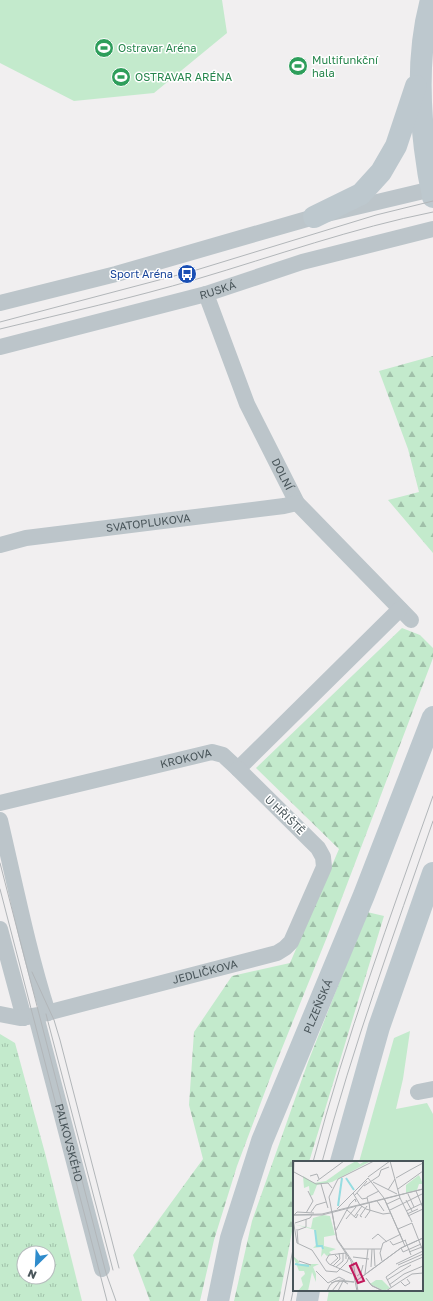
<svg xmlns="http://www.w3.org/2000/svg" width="433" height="1301" font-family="'Golos Text',sans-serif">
	<defs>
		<pattern id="grass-tufts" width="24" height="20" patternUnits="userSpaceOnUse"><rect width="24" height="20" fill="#c3eacc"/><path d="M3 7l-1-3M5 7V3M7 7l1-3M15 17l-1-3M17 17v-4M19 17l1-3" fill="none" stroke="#a0c0a9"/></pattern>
		<pattern id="forest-firs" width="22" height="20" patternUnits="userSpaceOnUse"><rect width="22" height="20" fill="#c3eacc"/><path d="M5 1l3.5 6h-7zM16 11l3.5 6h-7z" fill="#a0c0a9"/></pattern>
	</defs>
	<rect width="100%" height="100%" fill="#f1eff0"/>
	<path fill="url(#grass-tufts)" fill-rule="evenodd" d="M0,1034L15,1043L45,1153L82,1301H0ZM24,1253H48V1277H24Z"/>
	<path fill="url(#forest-firs)" d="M433,356V553L388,500L419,492L408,449L379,371Z
		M402,628L420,635L433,648V658L327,937L272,1073L237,1166L214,1240L200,1301H150L133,1255L203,1159L189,1105L194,1032L232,976L290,963L339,849L256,768Z
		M367,912L384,916L309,1162H294V1221L279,1301H234L252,1221L308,1062Z"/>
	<path fill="#c3eacc" d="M0,0H222L227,33L154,93L74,101L0,63Z
		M410,1031L403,1079L396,1109L427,1103L433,1114V1301H327L329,1290H422V1162H359L394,1038Z"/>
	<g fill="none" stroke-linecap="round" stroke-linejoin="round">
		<g stroke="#bcc5ca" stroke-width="16">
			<path id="s1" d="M206,294L247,404L297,503L411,620"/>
			<path d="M0,303L116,274L314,217L432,189"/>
			<path id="s2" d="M0,347L206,294L302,262L433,229"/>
			<path id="s3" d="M0,545L26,538L284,506L297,503"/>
			<path id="s4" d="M0,803L212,752L223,755L238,769L400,609"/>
			<path d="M0,820C15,884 28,950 48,1013"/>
			<path d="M0,929L24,1018"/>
			<path id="s5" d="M0,1014L20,1018L39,1015L277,953L285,948L291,942L324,867L323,857L318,848L238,769"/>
			<path id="s6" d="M36,1016L102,1269"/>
			<path d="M418,1092L433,1089"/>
		</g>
		<g stroke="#bdc8ce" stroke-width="22">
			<path d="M431,0C416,55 419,114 428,170C429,179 432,188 433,197"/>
			<path d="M314,217L361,194L381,172L396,146L416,86"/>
			<path d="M341,1162L379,1027L433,873"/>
			<path id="s7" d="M218,1301L231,1238L262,1141L364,895L433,717"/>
			<path d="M307,1301L309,1290"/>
		</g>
		<path stroke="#b2b6b9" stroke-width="1" d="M0,322L193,271L376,215L433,201
			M0,329C66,313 132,298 197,279C275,256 353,228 433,212
			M0,863L106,1273L116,1301
			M0,889L107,1301
			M32,972L54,1020L60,1040L119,1268
			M46,1014L113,1270
			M313,1162C346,1038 390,917 433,796
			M322,1162C353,1046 394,934 433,821
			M283,1301L294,1244
			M291,1301L294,1287"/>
	</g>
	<defs>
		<g id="stadium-disc" transform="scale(1)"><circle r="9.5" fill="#2e9e5b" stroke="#fff"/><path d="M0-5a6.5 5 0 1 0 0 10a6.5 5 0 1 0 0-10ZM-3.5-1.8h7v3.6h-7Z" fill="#fff"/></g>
		<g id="bus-disc" transform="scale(1)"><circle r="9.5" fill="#1a4fb4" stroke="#fff"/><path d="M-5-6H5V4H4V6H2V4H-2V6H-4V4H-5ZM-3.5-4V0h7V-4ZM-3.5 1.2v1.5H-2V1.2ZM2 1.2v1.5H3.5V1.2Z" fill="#fff"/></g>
	</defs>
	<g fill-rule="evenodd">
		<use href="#stadium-disc" x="104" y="48"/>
		<use href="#stadium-disc" x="298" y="66"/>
		<use href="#stadium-disc" x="121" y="77"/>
		<use href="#bus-disc" x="187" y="274"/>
	</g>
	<g text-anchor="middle" stroke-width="3" stroke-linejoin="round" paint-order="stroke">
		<g font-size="11" fill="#27864d" stroke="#fff" text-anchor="start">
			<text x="118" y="52">Ostravar Aréna</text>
			<text x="312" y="64">Multifunkční<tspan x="312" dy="13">hala</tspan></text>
			<text x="135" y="81">OSTRAVAR ARÉNA</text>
		</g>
		<g font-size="11" fill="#164399" stroke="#fff" text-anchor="end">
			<text x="173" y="278">Sport Aréna</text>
		</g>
		<g font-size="11" fill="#49555a" stroke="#fff">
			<text dy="4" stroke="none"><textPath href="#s2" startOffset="225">RUSKÁ</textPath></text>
			<text dy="4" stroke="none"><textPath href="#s1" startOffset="196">DOLNÍ</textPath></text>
			<text dy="4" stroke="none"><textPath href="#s3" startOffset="150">SVATOPLUKOVA</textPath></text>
			<text dy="4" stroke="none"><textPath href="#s4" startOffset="191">KROKOVA</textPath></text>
			<text transform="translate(285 815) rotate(44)" y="4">U HŘIŠTĚ</text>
			<text dy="4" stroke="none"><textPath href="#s5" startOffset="211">JEDLIČKOVA</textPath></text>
			<text dy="4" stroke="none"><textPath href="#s7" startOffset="312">PLZEŇSKÁ</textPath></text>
			<text dy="4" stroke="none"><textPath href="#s6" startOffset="131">PALKOVSKÉHO</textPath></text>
		</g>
	</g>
	<g transform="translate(293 1161)">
		<rect width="130" height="130" fill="#f1eff0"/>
		<path d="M63,0L67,3L72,0L76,1L39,21L24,24L20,34L17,35L16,25L11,27L10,15L21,22L33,20L54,5L56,9L54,5ZM30,54L37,55L42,74L31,76V85L43,88L36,91L38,93L34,95L31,92L28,96L29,86L20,87L23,84L22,69L0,63L18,67L20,57ZM0,95L7,101L4,103H26L20,106L23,113V121L19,111L15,130H5L10,124L8,117L12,113L11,110H6Z" fill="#c3eacc"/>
		<path d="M126,14L130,23H126L124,29L113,32V24ZM83,119H89L97,127L91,130L77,123Z" fill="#c3eacc"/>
		<path fill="none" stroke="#95dde1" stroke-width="2" d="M53,17L61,29M45,45L49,17M22,69L24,85H29L30,88M2,103L16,105"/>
		<path fill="none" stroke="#aeb1b4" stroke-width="1" d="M97,0L107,37L119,61M117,9L130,2M1,11L23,23L35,22L39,27M17,15L24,13L26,18M75,16L97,0M75,17L91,37L110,80M103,17L117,9M24,20L51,0M80,21L104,33M28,23L35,47M71,25L86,15L88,9L96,6M0,26L1,0M105,28L130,10M95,29L102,18M123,30L130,47M60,32L67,44L73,48L90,53L98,52M64,32L69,38L74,37M115,33L121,46M62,34L74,20M91,37L112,85M113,39L119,50M84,40L91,50M75,41L74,36L86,30M94,43L107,37M44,48L75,17M54,49L63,57L65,53M97,49L129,33M39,50L44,79L58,100L64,130M113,50L130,42M18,51L23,44L33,41M13,52L20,40L15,30M114,53L125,48M0,54H29L130,28M0,54L29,53L130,28M1,54L4,51L21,52M115,55L130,48M61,56L69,45M69,56L67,55L74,45M72,57L77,50L76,41M0,58L4,82L19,89L33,110L44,111M53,58L63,46M2,62L17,57L19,54M119,62L130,90M4,68L5,82M105,68L119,62M5,69L13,66V58M43,69L57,43L62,38L63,41M79,78L85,73L94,81M112,79L118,94M97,80L100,84L113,79M108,87L110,91L128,83M50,88H88M81,88L82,105M116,91L129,86M36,94L33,99L36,103L59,113M36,94L53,92V98M60,96L76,98M6,100L18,104M89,100L87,92L90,82L108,73M103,103L130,90M37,104L45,97L42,94M105,104L130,93M40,105L47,98L46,92M43,106L50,100V92M78,106L79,88M23,110L35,122L46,116L52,119M44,111L54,101L56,96M72,113L75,88M64,115L68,112L70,104M73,117L78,124L90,130M73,117L79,125L90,130M94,119L118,104M63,120L108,87L130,77M108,120L119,113L130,112M62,121L108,87L130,77M108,121L112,125L117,122L114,118M38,122L47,119L61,121M96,124L111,113L130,105M98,126L93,116L107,106L130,96M34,130L37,124L42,120L61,121M39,130L47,120M45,130L50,120L55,123M65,130L60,101L44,78L36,36L45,18L81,0M93,130L108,120"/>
		<path fill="#c2185b" fill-opacity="0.15" stroke="#c2185b" stroke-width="2" d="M63,102L71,120L65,122L57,105Z"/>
		<rect width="130" height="130" fill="none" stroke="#49555a" stroke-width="2"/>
	</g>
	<g transform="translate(36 1265) rotate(204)"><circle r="19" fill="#ffffff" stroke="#b6bbbd"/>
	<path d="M0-3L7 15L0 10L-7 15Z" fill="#2f8ccc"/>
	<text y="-6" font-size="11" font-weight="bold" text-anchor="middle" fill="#49555a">N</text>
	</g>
</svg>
